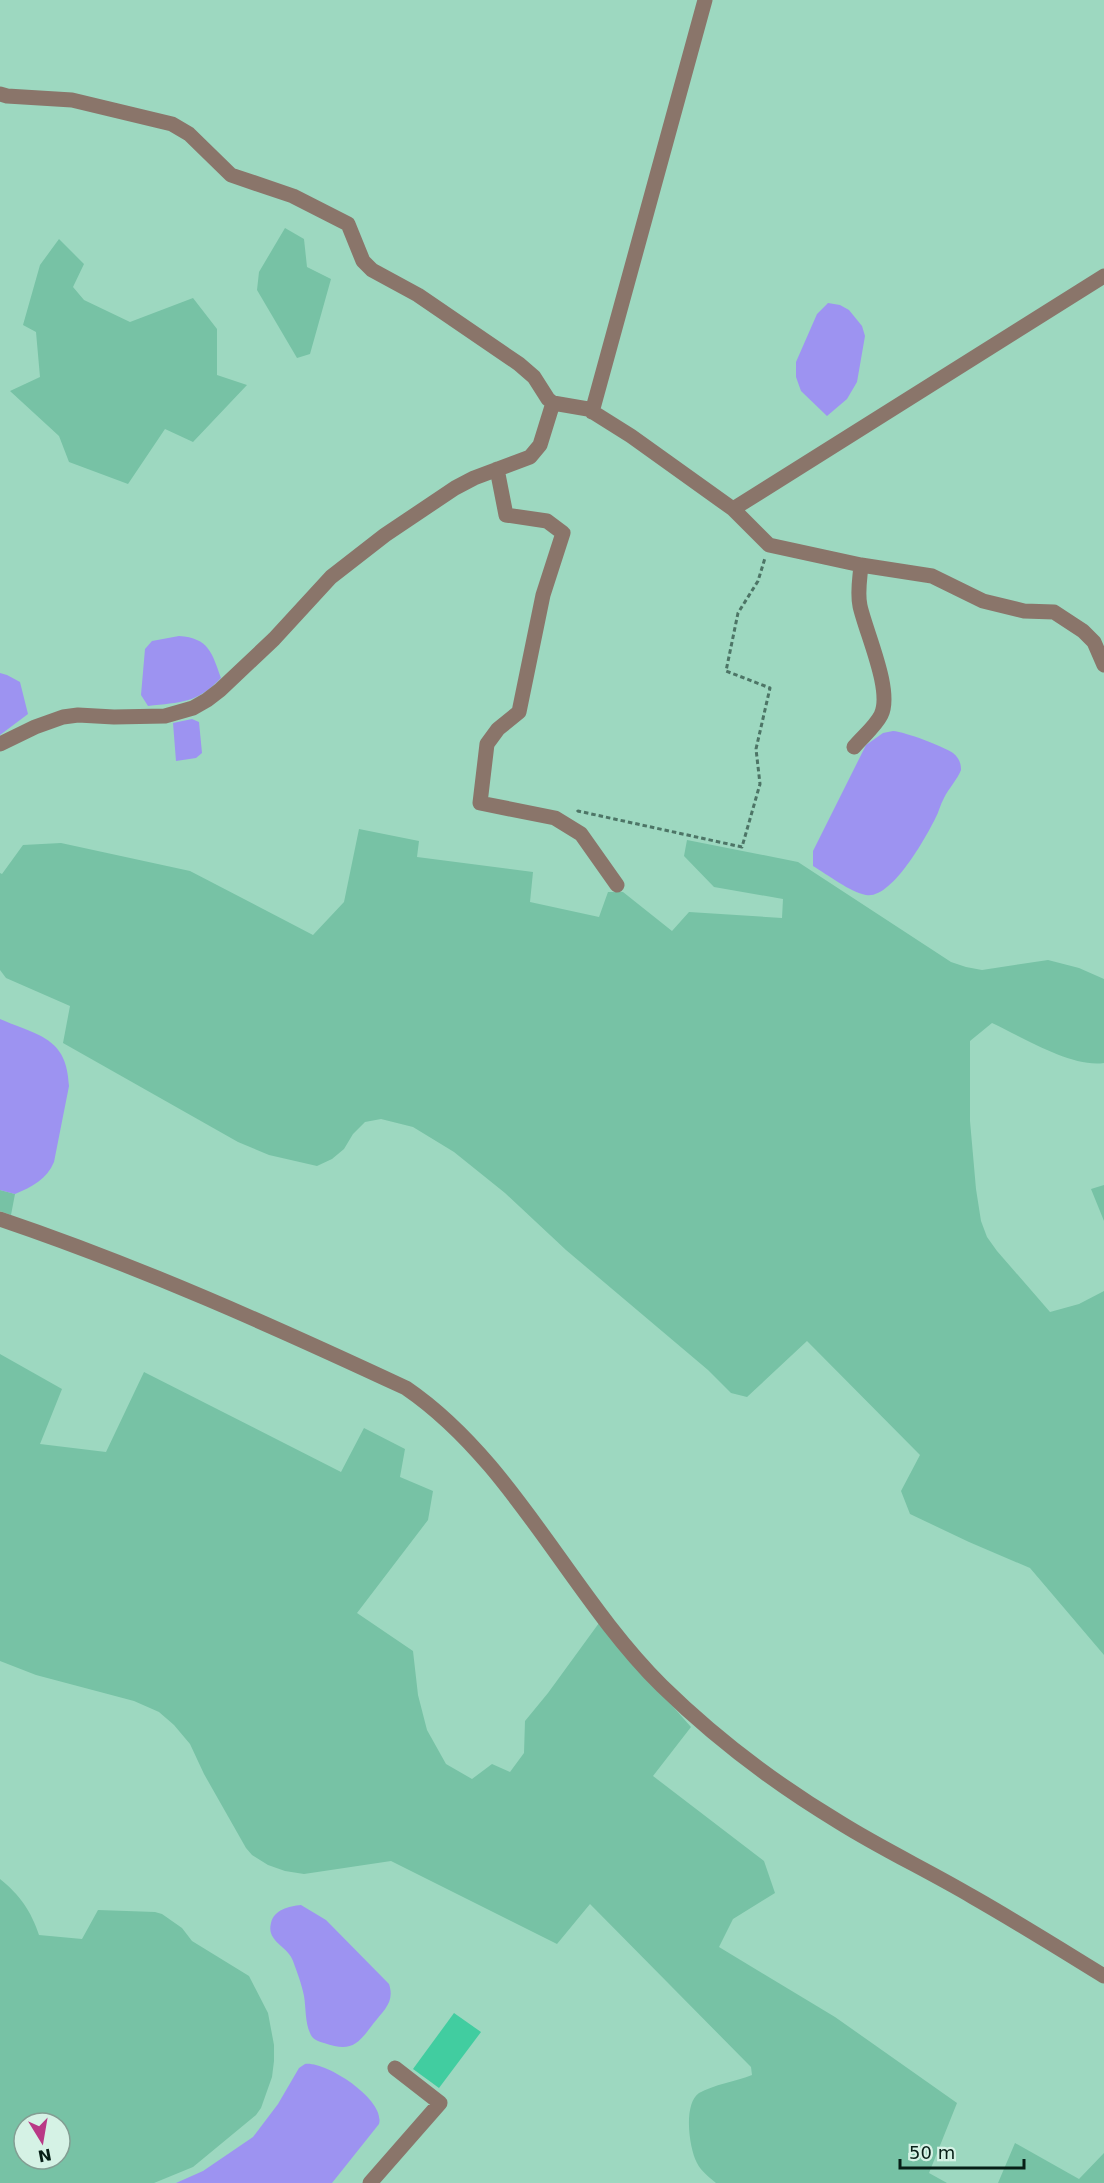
<svg xmlns="http://www.w3.org/2000/svg" width="1104" height="2183" font-family="'DejaVu Sans',sans-serif">
	<rect width="100%" height="100%" fill="#9dd8c0"/>
	<path fill="#77c2a5" fill-rule="evenodd" d="M285,228L304,239L307,267L331,279L310,354L297,358L257,290L259,272Z
		M59,239L84,264L73,287L84,300L130,322L193,298L217,329V375L247,385L193,442L165,429L128,484L69,462L59,436L10,391L40,377L36,332L23,325L40,265Z
		M359,829L419,841L417,857L533,872L530,902L599,917L608,892H623L672,931L689,912L782,918L783,899L714,887L684,856L687,840L798,862L951,962L966,967L982,970L1048,960L1079,968L1104,979V1063C1072,1068 1022,1037 992,1023L970,1041V1121L976,1189L981,1221L987,1237L997,1251L1050,1312L1079,1304L1104,1291V1655L1030,1568L969,1542L910,1514L901,1491L920,1455L807,1341L747,1397L731,1393L708,1370L566,1250L505,1193L454,1152L413,1127L381,1119L365,1122L353,1134L344,1149L332,1159L317,1166L269,1155L238,1142L63,1043L70,1006L6,978L0,970V873L2,874L23,845L61,843L190,871L313,935L344,902Z
		M1104,1185V1221L1091,1189Z
		M0,1190L15,1194L11,1215L0,1211Z
		M0,1354L62,1389L40,1444L106,1452L144,1372L341,1472L364,1428L405,1449L400,1477L433,1491L428,1520L357,1613L413,1651L418,1695L427,1730L446,1764L472,1779L492,1764L510,1772L524,1753L525,1721L548,1693L599,1623L691,1727L653,1776L764,1861L775,1893L733,1919L719,1947L835,2017L957,2103L929,2173L947,2183H716C709,2177 701,2171 697,2163C689,2148 683,2104 699,2093C713,2085 737,2081 752,2075L751,2067L590,1904L557,1944L391,1861L304,1874L285,1871L268,1865L252,1855L246,1848L204,1774L190,1744L174,1725L159,1712L134,1701L36,1675L0,1661Z
		M0,1879C20,1895 31,1911 39,1935L82,1939L98,1910L155,1912L162,1914L182,1928L192,1941L249,1976L268,2013L274,2045V2061L272,2077L261,2108L256,2115L193,2167L154,2183H0ZM24,2123H60V2159H24Z
		M1015,2143L1079,2179L1104,2153V2183H998Z"/>
	<path fill="#9d93f1" d="M828,303L840,305L849,310L862,326L865,336L857,382L847,399L827,416L801,391L796,377V362L817,314Z
		M179,636C209,638 212,653 221,678C196,704 181,702 148,706L141,695L145,649L152,641Z
		M0,673L7,675L20,682L28,714L0,735Z
		M192,719L199,722L202,753L196,758L176,761L173,723Z
		M893,731C906,732 942,746 953,753C959,758 961,763 961,770C957,780 949,788 944,798C940,805 939,812 935,819C925,839 891,900 866,895C850,892 828,875 813,866V851L866,745L883,733Z
		M0,1019C39,1036 67,1037 69,1086L54,1162C47,1179 32,1187 15,1194L0,1190Z
		M301,1905L326,1920L389,1984C395,2002 384,2010 373,2024C357,2046 350,2052 324,2043C317,2041 312,2039 310,2033C305,2022 306,2008 304,1996C302,1985 297,1972 293,1961C288,1946 266,1942 271,1923C274,1910 289,1906 301,1905Z
		M305,2064C326,2061 386,2100 379,2124L332,2183H176L203,2171L253,2137L278,2104L299,2068Z"/>
	<path fill="#41cda0" d="M454,2013L481,2032L439,2088L413,2069Z"/>
	<g fill="none" stroke-linecap="round" stroke-linejoin="round">
		<path stroke="#4d7566" stroke-width="3" stroke-dasharray="4.5 3" stroke-linecap="butt" d="M577,812L578,811L742,847L760,784L756,749L770,688L726,671L738,613L758,581L765,558"/>
		<path stroke="#8a756a" stroke-width="15" d="M0,94L7,96L72,100L172,124L189,134L231,175L293,196L348,224L363,261L372,270L418,295L519,364L534,377L548,399L553,403L588,409L631,436L733,509L769,545L861,565L932,576L983,601L1024,611L1054,612L1083,631L1094,642L1104,665
			M592,412L705,0
			M497,469L506,515L547,521L563,533L543,595L519,712L498,729L487,744L480,803L555,818L581,834L617,885
			M733,509L1104,276
			M0,744L35,727L63,717L78,715L114,717L165,716L193,708L207,700L220,690L274,639L331,577L385,535L455,488L474,478L530,457L540,445L553,403
			M854,747C862,737 875,727 881,715C893,691 866,633 860,606C857,592 860,579 861,565
			M0,1219C139,1266 273,1326 406,1388C514,1462 570,1595 662,1686C715,1738 776,1784 839,1822C882,1849 929,1871 973,1897C1017,1922 1060,1949 1104,1976
			M370,2183L440,2103L395,2068"/>
	</g>
	<g transform="translate(42 2141) rotate(169)"><circle r="28" fill="#d5f2e5" stroke="#839e93" stroke-width="1.5"/>
	<path d="M0-4.5L10 22L0 15L-10 22Z" fill="#b93986"/>
	<text y="-9" font-size="16" font-weight="bold" text-anchor="middle" fill="#071f17">N</text>
	</g>
	<path d="M900 2159v9h124v-9" fill="none" stroke="#071f17" stroke-width="3"/>
	<text x="909" y="2159" font-size="18" fill="#071f17" stroke="#d5f2e5" stroke-width="4.5" paint-order="stroke">50 m</text>
</svg>
